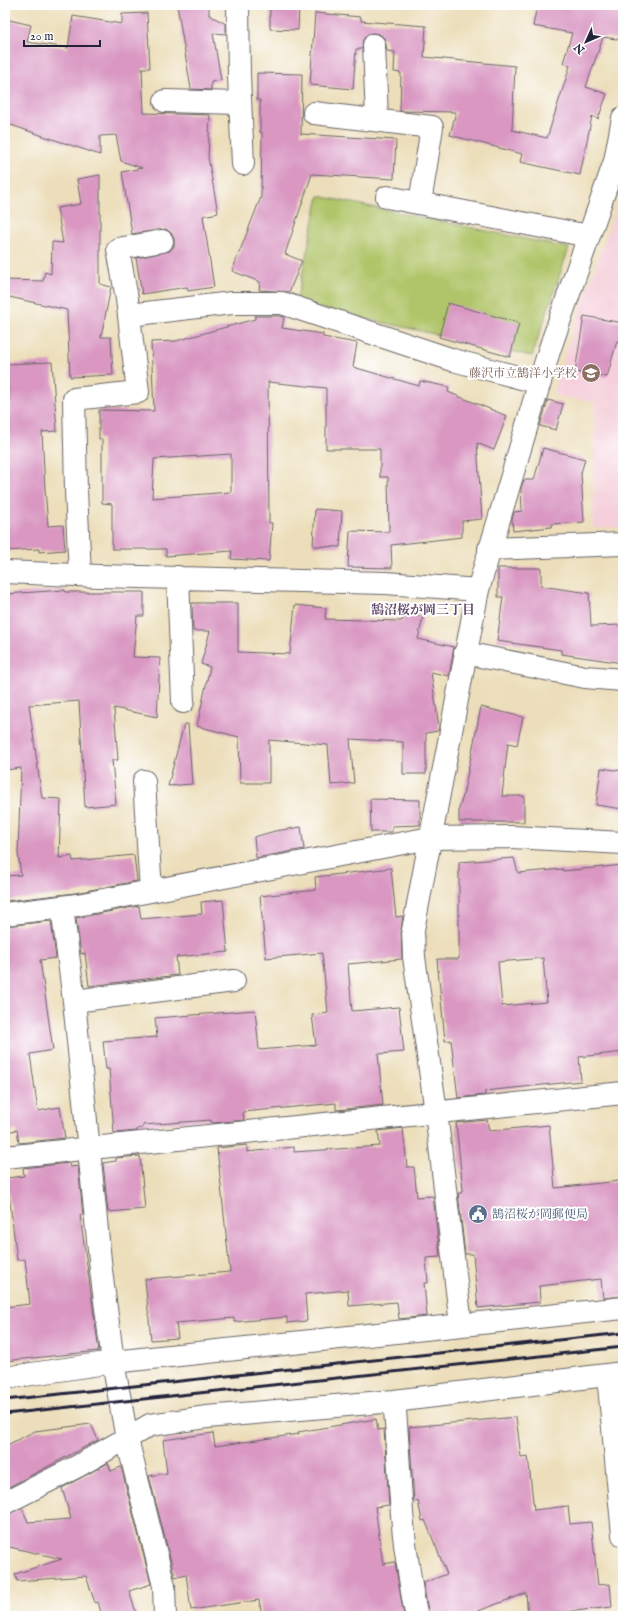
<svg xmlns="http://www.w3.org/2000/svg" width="628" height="1621" font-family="'IM FELL English','Noto Serif JP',serif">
	<rect width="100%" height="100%" fill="#fff"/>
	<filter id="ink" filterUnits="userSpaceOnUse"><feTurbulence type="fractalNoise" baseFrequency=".025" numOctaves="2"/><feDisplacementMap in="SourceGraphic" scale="8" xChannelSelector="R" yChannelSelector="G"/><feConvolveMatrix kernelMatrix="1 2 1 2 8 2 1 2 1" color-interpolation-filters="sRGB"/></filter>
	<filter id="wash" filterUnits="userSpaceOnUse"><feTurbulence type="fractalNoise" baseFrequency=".012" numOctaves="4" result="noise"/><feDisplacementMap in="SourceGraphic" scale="16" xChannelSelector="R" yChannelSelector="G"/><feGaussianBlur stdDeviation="0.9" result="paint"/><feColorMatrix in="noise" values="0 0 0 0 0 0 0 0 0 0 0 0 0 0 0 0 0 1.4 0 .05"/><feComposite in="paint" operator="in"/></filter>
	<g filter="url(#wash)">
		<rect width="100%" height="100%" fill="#ecdeba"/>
		<path fill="#f5cfda" d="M623,188V527L593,528L595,402L553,396L566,350Z"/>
		<path fill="#b0c569" stroke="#697452" d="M319,196L569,248L532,356L296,303Z"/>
		<g id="blocks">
			<path fill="#d997c2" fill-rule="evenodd" d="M177,5H209V15L226,24V34L213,33L221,80L211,82V90L191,89Z
				M270,5H299L298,30L270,29Z
				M537,5H567L588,8L589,5H597L623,9V40L603,37L586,87L607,94L598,119L592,116L580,175L520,162L522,154L450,135L456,112L400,111L401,73L394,72L395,52L387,51L385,39L379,34L373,33L368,34L363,40L362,49H356L353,89L310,85L315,13L361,17V21L426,26L424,57L515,66L512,130L547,138L570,66L563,63L572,33L533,26Z
				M147,13L150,68H142L144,113L210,115L208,157L218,213L203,216L214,287L188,291L187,287L142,294L136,258L170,251L174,246V239L171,233L166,229L132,234L122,172L142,168L121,161L116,135L100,136V155L5,123V19L31,25L27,42L68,48L73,16L122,24V14Z
				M257,73L302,74L301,134L396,140L394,179L312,174L285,254L302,261L289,292L259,290L260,282L232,271L261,197L262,132H260V100H257Z
				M100,175V284L111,287L101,337H111L113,375L70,377L67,310L5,296V280L43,281L45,272L51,274L52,242L63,243L57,208L81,204L77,179Z
				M448,303L519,323L510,357L439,337Z
				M255,316H280L284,317L282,328L323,334V337L357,343L353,367L419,386L420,381L449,387L448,392L507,416L494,450L477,443L482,519L462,521V537L391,545L392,568L348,567L350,531L389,532L388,477H380V449H326V388L268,382L269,523H272L269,561L231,559L232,551L166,556V549H112V504L102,503V439H99V410L154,411L151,342L176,341L255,319ZM231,454V492L152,498L154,459Z
				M584,316L623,323V341H617L607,377L575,372Z
				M52,362L57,431L42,432L45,489L48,526L63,525L65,550L39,552V549L5,551V413H10L7,364Z
				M548,400L563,404L556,430L540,426Z
				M543,448L585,459L581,473L584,522L552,524V527L513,531L512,520L514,512L522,511L521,488L524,480H534Z
				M315,509L342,511L340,547L313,546Z
				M498,568H541V586L589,593L591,626L623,625V663L561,654V650L497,641L503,597H498Z
				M65,590V592H144V616H137L133,657L160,658L157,717L114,708L118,760H112L116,804L85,807L79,701L29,705L42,798L61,799L59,858L72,856L73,861L134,855L137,881L75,893L5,901V876L21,875L18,853L21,768L5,770V594Z
				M192,603H238V652L290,654L295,605L326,608L325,619L402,621L404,612L423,617L418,639L454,647L449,676L431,672L439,727L438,731L426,733V774H403V742L350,739L354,783L331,785L328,745L269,740V783H240L239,737L197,726L210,667L201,664L210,631H193Z
				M481,707L523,717L517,745L508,743L502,796H524V822H459V808L463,796Z
				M184,724H188L192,784L168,786Z
				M601,768L623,771V809L596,805Z
				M370,799L420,800V825L392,826V832H371Z
				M301,827L304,849L256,858L254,837L275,831Z
				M514,858L518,873L563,869V871L623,865V904H621L623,930V1052L579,1057L581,1081L485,1091V1095L458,1098L451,1040L445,1041L437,959H459V862ZM543,958L547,1002L502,1006L498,962Z
				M391,868L396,917L403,916L401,930L402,959L348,964L352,1011L399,1007L404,1052L378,1054L383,1105L336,1110V1103L243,1112L244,1120L214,1123L211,1122V1120L143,1125V1128L137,1129V1131L114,1133L109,1069H106L103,1041L157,1037L155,1018L255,1010L259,1050L316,1045L312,1015L328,1013L322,953L266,958L260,896L316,890L315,877Z
				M223,900L228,952L176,957L178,975L89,986L85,953L81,954L76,918L139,906L141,919L202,914L201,902Z
				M51,921L56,958L40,960L53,1050L30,1054L38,1111L60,1107L65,1138L19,1143L17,1130L5,1132V926Z
				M487,1120L489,1131L549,1125L555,1188L619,1181L623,1213V1296L603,1298L601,1279L539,1286L540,1302L478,1308L473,1254H465L458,1193H462L463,1190L456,1123Z
				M403,1128L407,1167H414L417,1197L433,1196L440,1257L426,1258L428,1283H424L427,1316L399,1319L397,1302L349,1306L348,1290L305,1294L307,1321L287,1323V1317L234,1322V1318L176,1323L178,1338L151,1340L145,1279L230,1272L217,1148L247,1145V1152L294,1147V1152L380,1146L378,1131Z
				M140,1156L145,1209L108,1212L103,1163L116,1161V1158Z
				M69,1163L70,1167L78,1166L83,1215H80L99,1351L5,1361V1307L30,1304L25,1259L17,1260L7,1178L24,1176L23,1168Z
				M516,1417L521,1457L528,1456L534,1510L568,1506L570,1524L591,1522L598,1585L610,1584L612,1607L528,1616L526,1593L465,1616H429L423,1583L447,1574L425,1520L422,1521L418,1501L414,1502L409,1427Z
				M376,1419L378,1430L384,1429L389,1505L375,1507L383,1564L395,1562L404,1616H262L259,1600L191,1610L186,1574L175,1577L149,1476L167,1473L163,1440L213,1433L215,1446L299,1434L298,1432Z
				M91,1424L98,1440L5,1489V1446L35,1431Z
				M108,1463L111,1471L121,1467L151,1584L129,1591L137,1616H102L98,1602L95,1603L86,1576L17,1581L15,1574L62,1559L5,1546V1515L22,1508L28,1522L71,1519L62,1488Z"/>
		</g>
	</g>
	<g filter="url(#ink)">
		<use href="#blocks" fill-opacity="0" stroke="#696467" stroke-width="1"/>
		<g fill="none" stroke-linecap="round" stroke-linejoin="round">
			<g stroke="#696467" stroke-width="24">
				<path id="minor" d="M238,5L239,76L243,164
					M374,45L377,119
					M165,101L240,103
					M314,113L432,127L420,203
					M387,197L589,236
					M129,315L232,303H282L453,360L540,383
					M489,549L623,544
					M5,572L99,576L386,583L478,590
					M80,575L76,490L74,399L138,392L127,299L118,249L162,241
					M178,577L183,702
					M465,653L585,677L623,680
					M144,781L151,891
					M62,907L74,1001L101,1270L113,1362L127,1439L164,1586L165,1616
					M5,914L77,905L430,838L512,837L623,843
					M74,1001L234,981
					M5,1157L623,1093
					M461,1325L436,1112L414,957L413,930L478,590L549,351L615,161L623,118
					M608,1375L623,1535
					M5,1378L113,1362L623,1308
					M394,1401C400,1458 399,1515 409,1571C411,1586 413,1602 417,1616
					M5,1503L78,1466L150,1425L207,1417L394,1401L623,1373"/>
			</g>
			<use href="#minor" stroke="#fff" stroke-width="22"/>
			<path stroke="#22223b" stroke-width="3" d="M5,1400L623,1333
				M5,1414L623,1347"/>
		</g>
	</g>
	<defs>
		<g id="school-disc" transform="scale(1)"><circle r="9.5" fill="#8d6e63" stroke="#fff"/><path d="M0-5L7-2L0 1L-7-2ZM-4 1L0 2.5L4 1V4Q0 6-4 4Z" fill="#fff"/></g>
		<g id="civic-disc" transform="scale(1)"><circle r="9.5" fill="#5c6f8a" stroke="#fff"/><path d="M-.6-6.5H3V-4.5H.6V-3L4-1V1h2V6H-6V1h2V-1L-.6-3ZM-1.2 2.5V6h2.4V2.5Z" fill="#fff"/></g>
	</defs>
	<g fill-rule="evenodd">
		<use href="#school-disc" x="591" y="373"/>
		<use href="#civic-disc" x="478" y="1214"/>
	</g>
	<g text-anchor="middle" stroke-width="4" stroke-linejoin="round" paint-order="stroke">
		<g font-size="12" fill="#785e54" stroke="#fff" text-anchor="end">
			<text x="577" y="377">藤沢市立鵠洋小学校</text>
		</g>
		<g font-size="12" fill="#4e5e75" stroke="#fff" text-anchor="start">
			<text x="492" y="1218">鵠沼桜が岡郵便局</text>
		</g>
		<g font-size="13" font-weight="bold" fill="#624b6a" stroke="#fff">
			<text x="423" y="614">鵠沼桜が岡三丁目</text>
		</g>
	</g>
	<rect width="628" height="1621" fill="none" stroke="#fff" stroke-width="20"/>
	<g transform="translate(586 42) rotate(225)" stroke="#ffffff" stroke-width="3" paint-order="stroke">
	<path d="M0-3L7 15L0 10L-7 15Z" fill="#22223b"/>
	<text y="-6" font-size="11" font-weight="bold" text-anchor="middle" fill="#22223b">N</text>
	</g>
	<path d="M24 40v6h76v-6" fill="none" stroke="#22223b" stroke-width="2"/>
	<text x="30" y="40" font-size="12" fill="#22223b" stroke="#ffffff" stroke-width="3" paint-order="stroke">20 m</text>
</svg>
